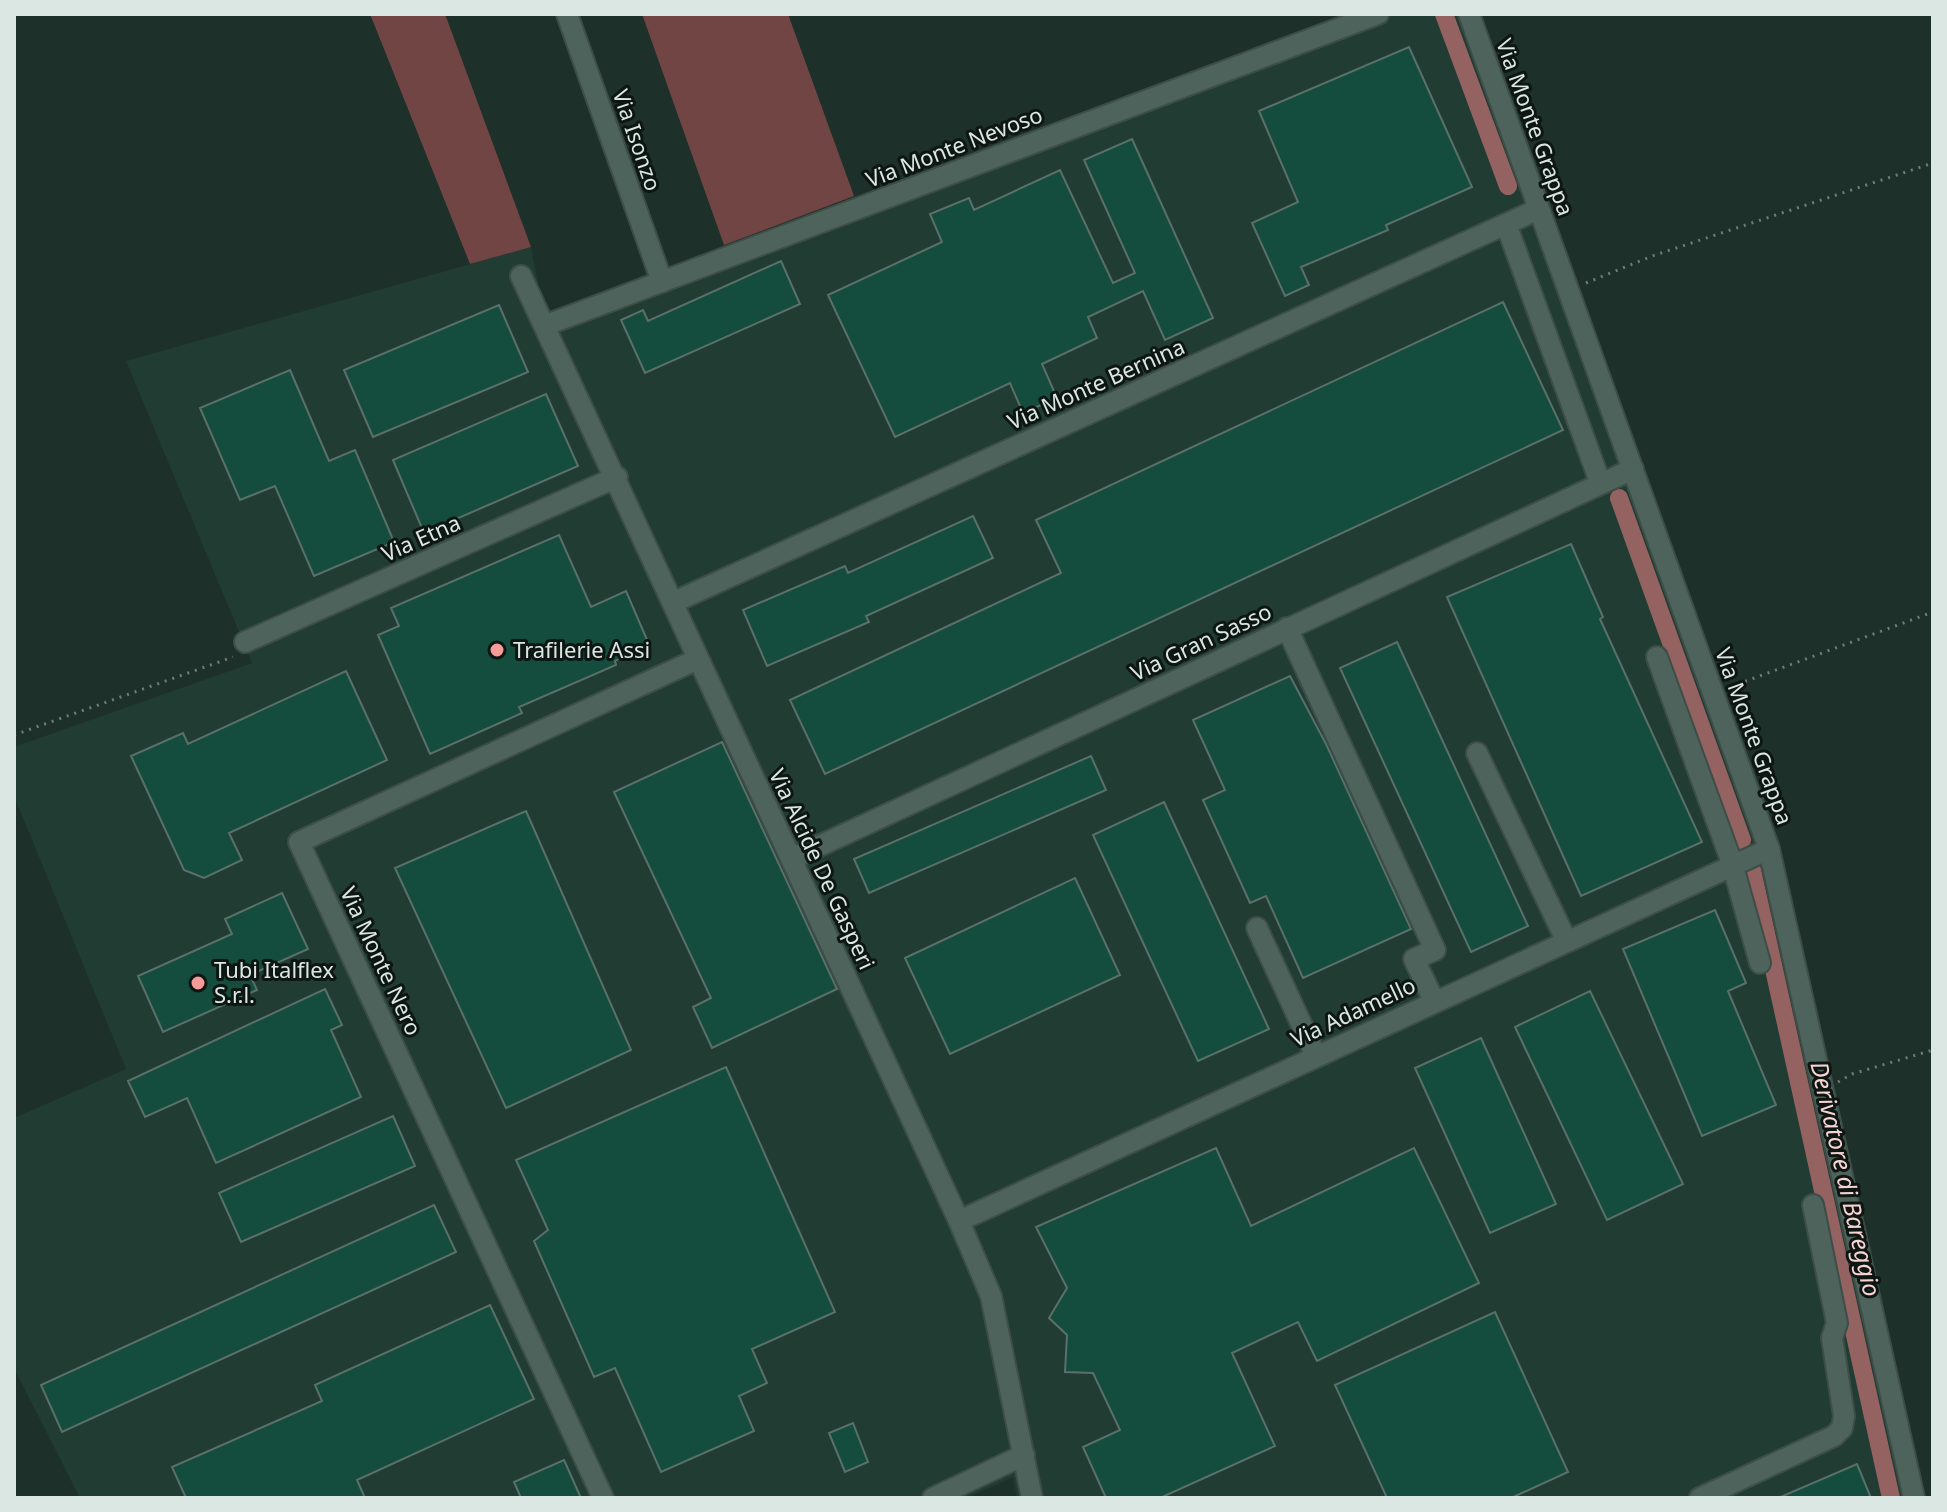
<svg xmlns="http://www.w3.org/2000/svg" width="1947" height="1512" font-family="'Noto Sans',sans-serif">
	<rect width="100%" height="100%" fill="#1d3029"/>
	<path fill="#213c33" d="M1378,14H1464L1769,873L1909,1498H1017L1013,1477L967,1498H80L14,1368V1118L126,1069L14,796V747L252,663L126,361L531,247L546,324Z"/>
	<path fill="#714544" d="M370,14H445L531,247L470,264Z
		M642,14H788L854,196L724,245Z"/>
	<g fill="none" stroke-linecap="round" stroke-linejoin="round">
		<path stroke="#936261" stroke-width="18" d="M1444,14L1508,186
			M1619,498L1742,840
			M1752,870L1891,1498"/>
	</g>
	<path fill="#144c3d" stroke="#5b7068" stroke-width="2" d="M1409,47L1472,187L1386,225L1388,230L1301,267L1309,285L1285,296L1252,223L1298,202L1259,111Z
		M1132,139L1213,318L1165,340L1143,291L1088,317L1097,338L1042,364L1057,398L1023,413L1010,383L895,437L828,295L942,242L930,214L969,198L974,210L1060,170L1113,283L1135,273L1084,160Z
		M781,261L800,304L645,373L621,320L643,310L648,321Z
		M1503,302L1563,430L825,774L790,700L1061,573L1036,520Z
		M499,305L528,372L373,437L344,370Z
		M290,370L329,461L355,450L394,542L314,576L275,486L240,500L200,408Z
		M546,394L578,466L424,533L393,460Z
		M973,516L993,558L866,616L869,622L767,666L743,610L845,566L848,573Z
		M559,535L591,607L626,591L648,642L615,661L616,665L519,707L522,713L430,754L378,635L399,626L391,608Z
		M1571,544L1603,617L1600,619L1702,842L1581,896L1447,597Z
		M1397,642L1528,926L1471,952L1340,668Z
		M346,671L387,760L229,833L242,860L204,878L184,870L131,756L183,733L188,744Z
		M1290,676L1326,744L1411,929L1303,978L1266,896L1250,903L1203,800L1225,790L1193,720Z
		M722,742L837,989L712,1048L693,1007L711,998L614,792Z
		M1091,756L1106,790L869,893L854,859Z
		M1164,802L1269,1029L1198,1061L1093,835Z
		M526,811L631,1050L506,1108L395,868Z
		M1075,878L1120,975L950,1054L905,958Z
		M282,893L308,949L250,975L257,990L163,1032L138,976L232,934L225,919Z
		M1715,910L1746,983L1728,991L1776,1105L1702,1136L1623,949Z
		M325,989L342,1025L331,1030L361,1097L216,1163L187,1098L145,1117L128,1081Z
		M1590,991L1683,1184L1607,1220L1515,1027Z
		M1481,1038L1556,1204L1490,1233L1415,1068Z
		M726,1067L835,1312L752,1349L767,1383L739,1396L754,1431L661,1472L615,1368L594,1377L534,1241L548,1230L516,1160Z
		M393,1116L415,1166L241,1242L219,1193Z
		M1216,1148L1251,1226L1414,1148L1479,1283L1317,1361L1298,1322L1232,1353L1275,1446L1160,1498H1106L1083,1447L1120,1430L1093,1373L1065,1372L1067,1335L1049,1318L1067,1288L1036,1227Z
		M434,1205L456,1252L62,1432L41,1385Z
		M490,1305L534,1399L357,1480L365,1498H186L172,1467L322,1401L315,1385Z
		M1495,1312L1568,1472L1511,1498H1387L1335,1385Z
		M853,1423L868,1462L845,1472L829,1433Z
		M564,1460L581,1498H521L514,1482Z
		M1857,1464L1871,1498H1778Z"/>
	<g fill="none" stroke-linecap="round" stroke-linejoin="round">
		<g stroke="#3d4e48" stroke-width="24">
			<path id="minor" d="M567,14L662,282
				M1469,14L1769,849L1914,1498
				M1506,224L1600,482
				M521,276L959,1221L991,1296L1032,1498
				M546,325L1378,14
				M674,602L1539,209
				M1287,628L1435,950L1414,959L1434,1001
				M245,642L617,477
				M1657,657L1732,863L1760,963
				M1477,753L1566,940
				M791,859L1633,469
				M1257,928L1316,1056
				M959,1221L1769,849
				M603,1498L299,842L698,659
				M933,1498L1024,1455
				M1700,1498L1834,1436L1842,1428L1844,1416L1832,1338L1837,1323L1813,1205"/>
		</g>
		<path stroke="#6e7e78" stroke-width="3" stroke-dasharray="2 6" stroke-linecap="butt" d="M1586,283L1655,255L1933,163
			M1730,687L1933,612
			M14,735L233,657
			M1838,1082L1852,1074L1933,1050"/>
		<use href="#minor" stroke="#4e635b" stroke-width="20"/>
	</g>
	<g fill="#f59b99" stroke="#0d1613" stroke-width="3">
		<circle cx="497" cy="650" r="8"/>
		<circle cx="198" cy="983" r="8"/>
	</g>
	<g text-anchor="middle" stroke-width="6" stroke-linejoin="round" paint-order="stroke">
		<g font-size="22" fill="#dbe7e2" stroke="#0d1613">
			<text transform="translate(1535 127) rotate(70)" y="8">Via Monte Grappa</text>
			<text transform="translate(637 140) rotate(71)" y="8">Via Isonzo</text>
			<text transform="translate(954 147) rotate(-21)" y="8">Via Monte Nevoso</text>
			<text transform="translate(1096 384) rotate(-24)" y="8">Via Monte Bernina</text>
			<text transform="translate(421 538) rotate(-24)" y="8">Via Etna</text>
			<text transform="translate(1201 642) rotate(-25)" y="8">Via Gran Sasso</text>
			<text transform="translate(1754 736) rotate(70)" y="8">Via Monte Grappa</text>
			<text transform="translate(822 869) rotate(65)" y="8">Via Alcide De Gasperi</text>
			<text transform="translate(381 961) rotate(65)" y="8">Via Monte Nero</text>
			<text transform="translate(1353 1012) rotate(-25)" y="8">Via Adamello</text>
		</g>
		<g font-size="22" fill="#dbe7e2" stroke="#0d1613" text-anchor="start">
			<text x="513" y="658">Trafilerie Assi</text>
			<text x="214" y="978">Tubi Italflex<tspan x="214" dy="25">S.r.l.</tspan></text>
		</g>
		<g font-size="24" font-style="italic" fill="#f5d4d2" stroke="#0d1613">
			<text transform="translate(1845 1179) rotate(77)" y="8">Derivatore di Bareggio</text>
		</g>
	</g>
	<rect width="1947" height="1512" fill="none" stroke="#dbe7e2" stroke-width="32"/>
</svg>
